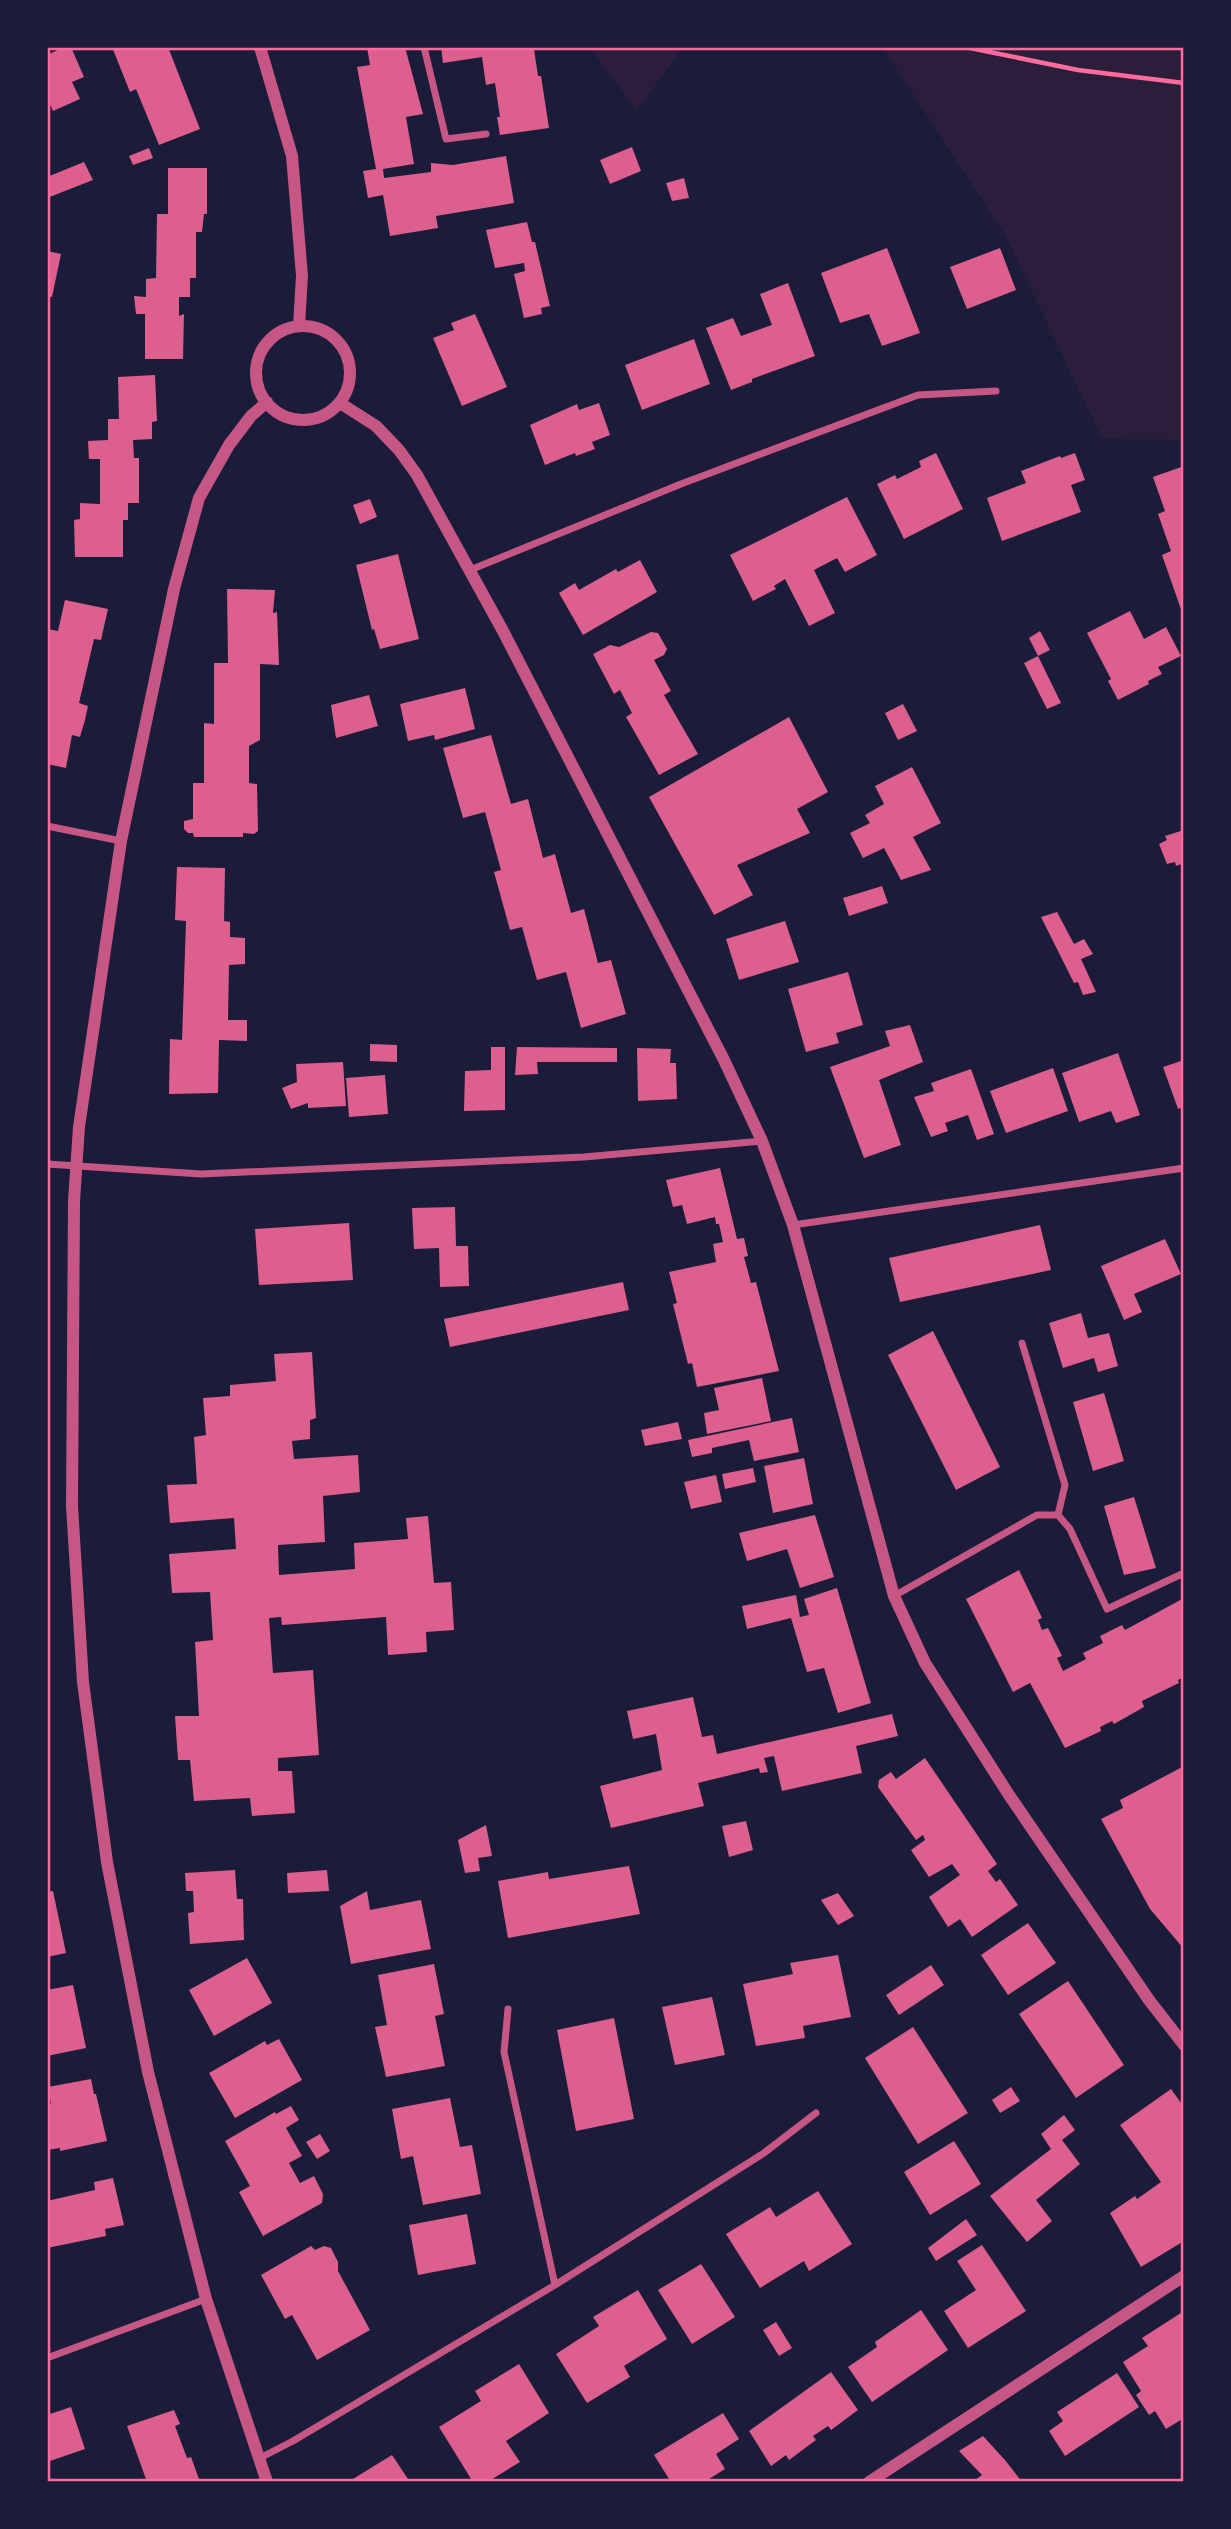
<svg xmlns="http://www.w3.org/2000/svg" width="1231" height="2529" font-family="'Varela Round',sans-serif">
	<rect width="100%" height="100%" fill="#1b1b3a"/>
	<path fill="#2a1e3b" d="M589,47H683L637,111Z
		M882,47H1184V440L1102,439L1005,235Z"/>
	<path fill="#dd5f8e" d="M64,47H71L84,77L72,82L80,99L53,111L47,98V55Z
		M112,47H168L200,129L159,145L136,89L130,92Z
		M367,47H405L423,114L406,117L414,164L383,169L384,178L431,172V163L453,165L506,156L514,203L436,216L438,228L390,236L383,195L368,198L363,171L376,169L357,67L370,65Z
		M441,47L534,49L538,76H541L549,128L500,135L497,117H500L495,83L486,85L482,57L443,63Z
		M632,147L641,171L610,184L600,160Z
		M149,148L153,158L133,165L129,156Z
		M84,162L93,180L47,198V177Z
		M168,168H207V214H204L202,232H196V278H190V297H179V316L184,314L183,359H145V314H136L134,296L146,297V279L156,278L157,214H168Z
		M684,178L689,198L672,201L666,183Z
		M527,222L532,242H535L550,306L541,308L542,314L524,318L514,274L525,271L524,263L495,268L486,230Z
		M887,248L920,333L882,346L869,314L840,323L821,273Z
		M1000,248L1016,290L967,309L950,267Z
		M47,251L61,254L52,297L47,296Z
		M788,283L815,356L752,379V382L731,390L706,328L733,318L741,336L772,325L760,294Z
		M475,314L507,387L462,406L433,338L454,330L451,323Z
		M694,339L710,384L642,410L625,365Z
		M155,375L157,421L152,422V439L133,440L134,458H139V503H128V520H123V557H75L74,520L80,519V503L100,504V459H89L88,441L108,440V419H119L118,377Z
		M599,403L610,435L592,442L595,449L576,456L575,453L545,465L530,425L577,404L579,410Z
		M936,453L963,509L904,539L877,484L895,475L897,479L921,467L919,461Z
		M1075,453L1085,480L1071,485L1081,512L1002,541L987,498L1026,483L1021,471L1060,456L1061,458Z
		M1184,466V615H1183L1162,555L1171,551L1158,514L1165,511L1153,477Z
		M847,497L877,555L845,572L837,558L814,570L835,613L809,626L785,579L774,586L776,589L753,601L730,555Z
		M370,499L377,517L360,524L353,505Z
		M398,554L419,639L380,649L374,629L372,630L356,565Z
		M640,560L657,592L583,635L559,593L575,583L579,590L616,569L618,572Z
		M227,589L275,590L273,613L277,612L279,665L260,664V740L249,746V783L257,784L258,831L254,834L243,833V837H194L193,833H188L184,829V821L193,819V783H204V723L214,724V663H228Z
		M65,600L108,609L101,640L94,639L79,703L88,706L85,720L80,737L72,735L66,768L47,764V629L58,631Z
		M1130,611L1144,639L1166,627L1181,656L1158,667L1162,674L1148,681L1149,684L1118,700L1108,681L1111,679L1087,633Z
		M1040,631L1050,650L1038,656L1061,703L1047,709L1024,663L1038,656L1029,638Z
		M651,632L658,633L667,649L664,655L654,660L671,691L664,695L698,754L659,775L626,717L632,713L620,690L614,694L593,654L610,645L619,647Z
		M465,688L475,729L435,740L434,735L408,741L400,704Z
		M369,695L378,726L336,738L331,705Z
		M903,704L917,731L898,740L885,713Z
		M789,717L828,792L797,809L810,833L737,865L753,895L714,915L649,797Z
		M491,735L511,804L528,799L543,858L555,854L571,913L584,909L598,963L611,960L626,1014L581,1028L566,972L537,980L522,927L510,930L494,872L501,870L485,812L463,818L443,748Z
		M912,767L941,823L913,837L931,870L901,880L884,848L863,858L850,833L870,823L865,815L884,804L875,786Z
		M1184,830V863L1176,866L1175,862L1167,864L1159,844L1167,840L1165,836Z
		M177,867L225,868L224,921L230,922V937L245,938V964L229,965L228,1020H247V1041L219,1040L218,1093L169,1094L170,1039L182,1040L186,921L175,920Z
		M882,886L888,903L849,916L843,898Z
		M1057,912L1074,944L1084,939L1093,954L1081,959L1096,992L1083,995L1078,982L1074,983L1041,917Z
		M785,921L799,962L739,980L726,939Z
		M848,972L863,1025L836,1033L839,1043L806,1052L788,989Z
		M910,1025L923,1062L879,1080L901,1145L864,1158L830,1067L890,1046L885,1031Z
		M370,1044L397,1045V1062L370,1061Z
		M491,1047H505V1110L464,1111L465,1071L491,1070Z
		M517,1047L617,1048V1062H537L538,1074L515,1075Z
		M637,1048L671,1049L670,1063H676L677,1099L638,1101Z
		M1118,1053L1140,1115L1116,1123L1111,1111L1079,1122L1062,1073Z
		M1184,1060V1107L1178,1109L1163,1067Z
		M343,1062L346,1106L308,1108V1103L291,1109L282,1088L297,1082L296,1064Z
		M1053,1068L1068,1111L1006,1133L990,1091Z
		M971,1069L994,1134L977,1140L968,1115L945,1123L948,1131L931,1137L914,1097L934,1091L931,1083Z
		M385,1075L388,1114L349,1117L346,1078Z
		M720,1168L737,1239L744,1238L748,1256L744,1257L751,1283L756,1282L779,1371L697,1387L692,1363L688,1364L673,1304L677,1303L669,1272L716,1262L713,1244L723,1242L719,1224H716L715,1217L687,1224L682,1205L673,1207L666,1180Z
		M455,1207L456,1246H468L469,1286L440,1287L439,1248L414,1249L412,1208Z
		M349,1223L353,1280L259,1285L255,1229Z
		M1040,1225L1051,1270L900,1302L889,1258Z
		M1165,1239L1181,1274L1134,1294L1142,1312L1124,1320L1101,1266Z
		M623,1282L629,1310L450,1347L444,1319Z
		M1081,1313L1088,1338L1109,1333L1118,1366L1098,1372L1094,1358L1063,1368L1049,1323Z
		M933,1331L1000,1467L956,1490L888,1355Z
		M312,1352L316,1418L310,1420V1439L292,1441L294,1459L358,1455L360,1492L323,1496L325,1542L278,1545L279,1575L355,1569L354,1543L408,1539L406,1518L428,1516L434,1583L451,1582L454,1630L426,1632L427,1652L388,1655L386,1617L282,1625L281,1617L269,1618L273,1673L313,1670L319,1755L278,1758V1771H292L295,1813L252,1816L250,1798L194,1801L190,1760H178L175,1716H199L195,1642L213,1640L210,1592L172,1593L169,1554L236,1549L234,1518L170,1523L167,1485L197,1484L194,1437L206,1435L203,1398L230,1396V1385L276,1381L274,1354Z
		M762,1378L771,1421L707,1434L704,1413L719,1410L714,1388Z
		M1104,1393L1124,1461L1093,1471L1073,1402Z
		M792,1418L799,1452L754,1461L749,1440L712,1448V1453L692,1457L688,1440Z
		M678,1422L682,1439L645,1446L641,1430Z
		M804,1458L813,1504L773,1513L764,1466Z
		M753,1468L756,1482L725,1489L722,1474Z
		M716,1475L722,1502L691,1509L684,1482Z
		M1134,1497L1156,1568L1124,1575L1104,1506Z
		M815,1515L834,1577L800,1588L787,1549L747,1561L739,1533Z
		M1019,1570L1042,1618L1038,1620L1042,1630L1048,1628L1062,1656L1057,1658L1063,1671L1086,1659L1083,1653L1103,1643L1100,1636L1122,1625L1125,1630L1184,1598V1677L1178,1680L1179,1683L1142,1701L1144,1707L1114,1724L1112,1721L1100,1727L1101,1731L1065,1748L1030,1683L1013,1692L966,1599Z
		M837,1588L871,1703L838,1713L824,1668L807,1672L791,1618L747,1629L742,1606L796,1595L800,1617L809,1615L804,1599Z
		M693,1697L702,1737L713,1735L717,1754L892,1714L898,1736L856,1746L862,1773L782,1791L774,1756L764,1758L768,1772L760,1773L759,1768L698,1783L704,1806L611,1828L600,1786L662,1770L656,1734L633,1739L627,1711Z
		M925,1758L997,1864L988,1871L996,1882L1000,1879L1018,1905L972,1937L960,1919L948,1927L929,1897L960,1875L952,1864L929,1877L911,1850L925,1840L923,1835L916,1840L878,1787L879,1780L891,1772L896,1779Z
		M1184,1766V1949L1150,1909L1101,1819L1123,1808L1120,1800Z
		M746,1821L753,1850L729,1857L722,1826Z
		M486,1825L492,1856L478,1858L480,1871L465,1873L458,1840Z
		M629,1866L640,1914L508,1938L498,1881L548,1872L549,1879Z
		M235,1870L237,1899H243L244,1940L190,1944L188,1913L194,1912L193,1891H186L185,1873Z
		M327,1870L329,1891L288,1893L287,1873Z
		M53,1891L66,1953L47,1957V1892Z
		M367,1891L370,1910L421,1900L431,1949L351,1964L340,1906Z
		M838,1893L854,1916L838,1925L821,1900Z
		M1028,1923L1056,1963L1008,1995L981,1955Z
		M838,1955L851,2017L803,2026L805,2038L756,2046L743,1984L793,1974L790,1963Z
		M247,1958L272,2003L214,2036L189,1990Z
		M434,1964L444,2014L435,2016L445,2066L386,2077L375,2027L387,2025L378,1975Z
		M931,1965L944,1985L899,2015L886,1995Z
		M1068,1981L1124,2065L1076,2098L1019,2014Z
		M73,1985L86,2048L47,2056V1990Z
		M712,1997L725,2055L675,2065L662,2007Z
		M614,2018L634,2119L576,2131L557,2030Z
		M913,2027L968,2113L918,2144L865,2058Z
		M279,2039L302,2080L235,2118L209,2073L265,2041L267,2045Z
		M91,2079L94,2094H96L107,2141L60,2151V2148L47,2150V2106L51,2103L48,2087Z
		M1011,2087L1020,2101L1000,2113L992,2100Z
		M1171,2089L1184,2107V2241L1141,2267L1110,2213L1135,2196L1137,2199L1161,2182L1120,2125Z
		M450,2098L460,2147L472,2145L481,2194L423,2205L413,2156L401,2159L392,2109Z
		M291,2106L299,2120L286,2128L302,2156L289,2163L300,2183L314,2176L323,2194L322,2203L263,2236L239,2192L250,2186L225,2141L275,2112L276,2114Z
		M1064,2115L1075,2130L1062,2140L1080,2164L1036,2200L1052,2221L1027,2242L990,2196L1051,2149L1041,2134Z
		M320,2134L330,2151L317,2159L306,2142Z
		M954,2141L981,2184L930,2215L904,2172Z
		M113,2178L124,2225L105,2229L106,2236L47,2248V2201L95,2190L94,2182Z
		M818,2191L852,2244L809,2271L804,2261L760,2288L726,2234L770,2207L776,2217Z
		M467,2214L476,2264L418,2275L409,2225Z
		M966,2219L977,2235L936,2261L928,2248Z
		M982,2245L1026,2311L968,2348L944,2311L976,2290L957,2261Z
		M311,2246L315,2250L324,2246L331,2248L338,2262V2271L370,2330L317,2360L292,2315L285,2319L261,2275Z
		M701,2264L735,2317L692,2344L658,2290Z
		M638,2290L667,2339L624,2366L630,2377L587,2403L556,2354L599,2326L593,2317Z
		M921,2310L948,2350L872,2402L848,2367L877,2347L875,2342Z
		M1184,2311V2418L1166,2429L1155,2411L1149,2415L1136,2395L1141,2391L1123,2362L1148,2346L1142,2338Z
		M776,2322L792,2348L779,2356L763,2330Z
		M519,2364L549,2413L506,2441L520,2462L489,2481L473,2482L439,2427L481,2401L475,2391Z
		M831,2372L858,2410L831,2430L828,2426L813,2436L816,2440L789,2460L786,2455L771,2466L749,2431Z
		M1117,2373L1139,2407L1065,2456L1049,2431L1063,2421L1057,2412Z
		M71,2407L85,2449L47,2462V2415Z
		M174,2410L180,2424L175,2426L187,2458L191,2457L199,2479L192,2482H147L127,2426Z
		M723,2413L739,2439L716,2454L725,2469L704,2482H671L654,2455Z
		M983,2436L1005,2460L1022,2482H972L982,2475L959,2451Z
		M392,2455L410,2482H348Z"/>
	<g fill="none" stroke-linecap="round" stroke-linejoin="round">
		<path stroke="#ff6b9d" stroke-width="4.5" d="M965,47L1078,70L1184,83"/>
		<path stroke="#c65784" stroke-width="7" d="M424,47L446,139L486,134
			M470,570L681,484L918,395L996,391
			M47,826L121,841
			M47,1164L201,1174L584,1157L762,1141
			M793,1225L1184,1168
			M1022,1343L1065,1485L1058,1515
			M894,1596L1037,1515H1058L1070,1529L1107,1609L1184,1573
			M508,2009L504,2052L555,2285
			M47,2358L206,2299
			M258,2459L293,2441L555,2285L764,2153L816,2113"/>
		<path stroke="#c65784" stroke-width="12" d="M260,47L292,156L302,276L299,326
			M256 373a47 47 0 1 1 94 0a47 47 0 1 1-94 0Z
			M267,402L251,416L229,445L199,498L174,589L121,841L79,1127L74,1201L72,1506L83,1682L107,1862L148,2072L206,2299L267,2482
			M340,403L376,426L399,450L417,475L503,631L724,1060L762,1141L793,1225L894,1596L925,1663L1009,1795L1149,2000L1184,2045
			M869,2482L1184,2276"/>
	</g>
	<rect width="1231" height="2529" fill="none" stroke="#1b1b3a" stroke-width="98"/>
	<rect x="49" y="49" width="1133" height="2431" fill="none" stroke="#ff6b9d" stroke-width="2.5"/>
</svg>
